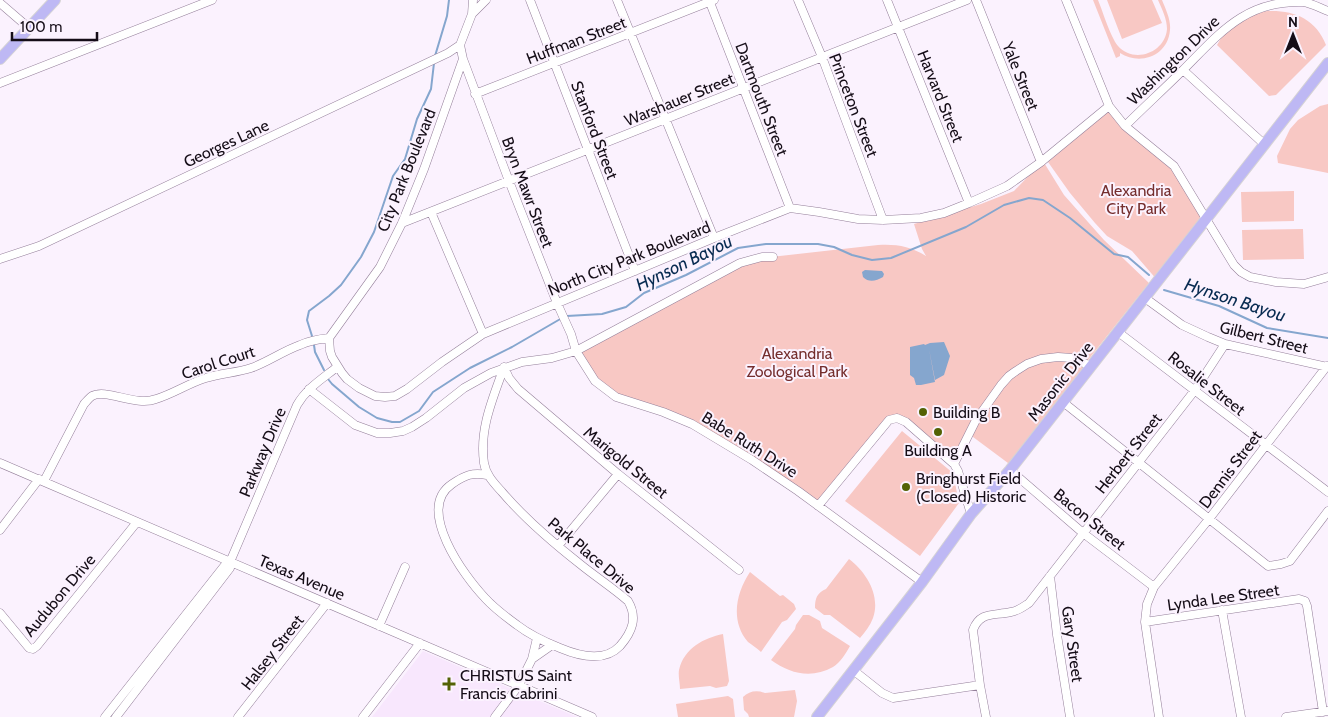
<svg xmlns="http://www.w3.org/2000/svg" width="1328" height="717" font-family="Cabin,sans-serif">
	<rect width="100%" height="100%" fill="#fbf2fe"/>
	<path fill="#f8e7fd" d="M423,651L577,717H372Z"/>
	<path fill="#f8c8c4" d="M1093,0H1098C1103,12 1110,36 1118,46C1134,64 1165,53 1167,29C1167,19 1162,9 1158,0H1162C1166,10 1171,20 1170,30C1168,56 1140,66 1120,53V56L1116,58Z
		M1107,0H1152L1162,23L1122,39Z
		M1268,11C1294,10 1316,19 1326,45L1276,95L1269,96L1217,45L1225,31L1258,12Z
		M1328,104V173L1278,163L1277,156L1290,129L1298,120L1320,106Z
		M1108,110L1173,167L1206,220L1158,281L1132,251L1107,236L1095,223L1070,193L1048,162Z
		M1043,161L1064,195L1104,240L1149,283L1088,360L1091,362L1012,466L969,434L950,457L906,421L893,418L818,505L693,424L628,401L595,381L578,347L714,277L762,258L878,245C896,244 910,246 926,256L922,249L914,224L981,204L1014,191Z
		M1294,191V221L1242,222L1241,192Z
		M1303,229L1304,259L1243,260L1242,230Z
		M902,431L953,473L959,503L920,556L845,501Z
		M849,559C866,572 881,595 873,618C870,626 865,632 860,638L830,615H824L815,608C815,598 817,593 826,589Z
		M750,572L780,596L783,595L794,604L796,609L787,620L782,622L761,652C757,648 752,645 748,642C730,621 736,593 750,572Z
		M803,615H809L820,621L822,628L850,646C846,653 840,663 833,667C812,679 790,674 771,660L795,629L796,625Z
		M723,634L729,681L727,686L716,688L710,686L680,689C680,683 678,676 679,670C684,648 704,638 723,634Z
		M795,690L797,701L794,717H749L748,714L744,710L743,697C749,691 757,690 765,693Z
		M728,696L733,699L735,717H678L676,704Z"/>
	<path fill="#85a6ce" d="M865,270L882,271L884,274L883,277C876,281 869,283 863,277L862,272Z
		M944,342L950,356L944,375L935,380L929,349L935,382L921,385H916L914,378L910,375V347L924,344L925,345L930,343Z"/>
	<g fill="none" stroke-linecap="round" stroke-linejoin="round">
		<path stroke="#85a6ce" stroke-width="2" d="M435,56L447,16L449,0
			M1164,290L1219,306L1267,328L1328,338
			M567,316L602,314L626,307L644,293L686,275L738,248L766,244H818L834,247L852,255L872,260L891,258L966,227L1004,205L1029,198L1043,200L1070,218L1114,254L1128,257L1149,275
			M312,336L307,320L309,311L329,296L341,285L361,257L374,232L393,176L405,159L417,119L431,89L434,63
			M314,345L315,352L324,370
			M328,379L332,384L359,407L377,418L392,422H400L419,411L433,392L470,368L512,347L562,318"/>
		<g stroke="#947f9a" stroke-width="9">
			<path id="minor" d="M530,0L635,271
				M617,0L714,238
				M709,0L790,208
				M798,0L822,57L883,220
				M887,0L969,203
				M976,0L1041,162
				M1066,0L1109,106L1125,126L1174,166L1234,265L1241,272L1250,277L1276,282L1304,284L1328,277
				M0,3L29,28
				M472,14L486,0
				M463,59L509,181L557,303L571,334L576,351L595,381L616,397L663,412L692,424L752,460L798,491L922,582
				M1183,70L1264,144
				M0,83L212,0
				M475,94L714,0
				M1125,126C1144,107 1164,89 1183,70C1219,34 1245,0 1303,2C1311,3 1320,8 1328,11
				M431,212L483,334
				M402,223L967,0
				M0,259L39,246L448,53L460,45
				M1145,298L1182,325L1208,337L1225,344L1328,367
				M1118,332L1328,492
				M329,338L330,351L332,357L342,373L347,379L359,388L375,396L385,397L395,396L407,389L442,362L483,334L714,238L790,208L819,212L858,219L883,220L921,218L944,213L969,203L1007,186L1041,162L1109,106
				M329,338L380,267L402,223L424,169L463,59L460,45L472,14L473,0
				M504,367L509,378L518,389L618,474L739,570
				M309,389L355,425L377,433H390L403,431L412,427L426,418L464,388L491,373L522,362L552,358L576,351L740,263L762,257H773
				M1063,402L1268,566L1281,564L1290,561L1328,511
				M0,463L592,717
				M954,464L976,420L1001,385L1009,376L1016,371L1027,364L1041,359L1058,357L1072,358L1091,366
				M1010,470L1083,533L1154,587
				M487,475C473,472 465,475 452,484C415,509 464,576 485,598C494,608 506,617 517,625C530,635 545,642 560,648C579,656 604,663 620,646C632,632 638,618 628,601C613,588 596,577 580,564C552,542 525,519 502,492C494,483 486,475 484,463C479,429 493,398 504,367
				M44,481L84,404C86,402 89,398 92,396C106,388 136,407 156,399C173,394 189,383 206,378C221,373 236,373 251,368C268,362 283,351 300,345C309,341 319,339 329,338
				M818,506L889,420L897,418L906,422L954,464L958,471L971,514
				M0,530L39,479
				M558,546L618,474
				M1050,576L1057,635L1070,717
				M1222,610L1241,717
				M0,613L29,648L33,649L37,646L137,522
				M1145,622L1299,599L1305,601L1307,606L1323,712
				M379,626L405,567
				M532,659L552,645
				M853,670L882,693L893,698L980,685
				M105,717L225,565L230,562
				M116,717L230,568V562L297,405C307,388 322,379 337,367
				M238,717L327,603
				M363,717L420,643
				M495,717L519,685L532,659L537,638
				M986,717L980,685L973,630C980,611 994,616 1011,612C1018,611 1023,607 1029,603L1195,390L1225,344
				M1159,717L1145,622L1147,604L1154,587L1209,519L1327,366
				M1286,717L1328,711"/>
		</g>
		<g stroke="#d5d3d5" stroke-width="12">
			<path id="major" d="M0,59L55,0
				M817,717L922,582L971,514L1010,470L1328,63"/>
		</g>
		<use href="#minor" stroke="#fff" stroke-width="8"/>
		<use href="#major" stroke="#beb8f4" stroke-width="10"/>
	</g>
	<g fill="#536205" stroke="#fbf2fe" stroke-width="2">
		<circle cx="923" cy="412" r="5"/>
		<circle cx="938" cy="432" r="5"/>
		<circle cx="906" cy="487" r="5"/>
		<path d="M446.5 676.5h5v5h5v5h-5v5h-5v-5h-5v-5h5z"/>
	</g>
	<g text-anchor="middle" stroke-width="4" stroke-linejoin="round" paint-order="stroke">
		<g font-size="16" fill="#150d17" stroke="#fbf2fe">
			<text transform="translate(576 40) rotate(-21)" y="6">Huffman Street</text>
			<text transform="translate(1173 60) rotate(-44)" y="6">Washington Drive</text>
			<text transform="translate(1021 76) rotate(68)" y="6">Yale Street</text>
			<text transform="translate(941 96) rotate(68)" y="6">Harvard Street</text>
			<text transform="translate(679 99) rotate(-22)" y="6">Warshauer Street</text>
			<text transform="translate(762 99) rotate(69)" y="6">Dartmouth Street</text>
			<text transform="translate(854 105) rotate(69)" y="6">Princeton Street</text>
			<text transform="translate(595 130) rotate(69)" y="6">Stanford Street</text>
			<text transform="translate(226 143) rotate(-25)" y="6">Georges Lane</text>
			<text transform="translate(406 170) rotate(-68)" y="6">City Park Boulevard</text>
			<text transform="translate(528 192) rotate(69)" y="6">Bryn Mawr Street</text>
			<text transform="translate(629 258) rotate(-22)" y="6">North City Park Boulevard</text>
			<text transform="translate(1264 337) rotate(14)" y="6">Gilbert Street</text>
			<text transform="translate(218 362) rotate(-18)" y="6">Carol Court</text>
			<text transform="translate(1060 381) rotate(-52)" y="6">Masonic Drive</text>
			<text transform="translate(1207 383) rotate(38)" y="6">Rosalie Street</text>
			<text transform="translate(750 444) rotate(32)" y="6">Babe Ruth Drive</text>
			<text transform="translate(262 452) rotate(-67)" y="6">Parkway Drive</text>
			<text transform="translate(1128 453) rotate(-52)" y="6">Herbert Street</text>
			<text transform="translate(626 462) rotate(39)" y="6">Marigold Street</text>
			<text transform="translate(1230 469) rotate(-53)" y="6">Dennis Street</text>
			<text transform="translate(1090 519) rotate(39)" y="6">Bacon Street</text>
			<text transform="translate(592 555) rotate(40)" y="6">Park Place Drive</text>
			<text transform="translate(302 577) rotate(23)" y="6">Texas Avenue</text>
			<text transform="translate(59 595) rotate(-50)" y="6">Audubon Drive</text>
			<text transform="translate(1223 597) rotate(-8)" y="6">Lynda Lee Street</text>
			<text transform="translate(1073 644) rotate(82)" y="6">Gary Street</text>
			<text transform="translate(272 652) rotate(-52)" y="6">Halsey Street</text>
		</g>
		<g font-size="16" fill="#752e2e" stroke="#fbf2fe">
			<text x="1136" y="196">Alexandria<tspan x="1136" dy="18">City Park</tspan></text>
			<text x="797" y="359">Alexandria<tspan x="797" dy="18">Zoological Park</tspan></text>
		</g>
		<g font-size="16" fill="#150d17" stroke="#fbf2fe" text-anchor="start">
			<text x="933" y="418">Building B</text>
			<text x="938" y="456" text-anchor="middle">Building A</text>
			<text x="916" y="484">Bringhurst Field<tspan x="916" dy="18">(Closed) Historic</tspan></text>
			<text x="460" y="681">CHRISTUS Saint<tspan x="460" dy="18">Francis Cabrini</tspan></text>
		</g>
		<g font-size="18" font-style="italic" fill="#082b51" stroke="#fbf2fe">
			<text transform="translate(684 263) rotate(-26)" y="6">Hynson Bayou</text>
			<text transform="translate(1235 300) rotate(18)" y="6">Hynson Bayou</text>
		</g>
	</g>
	<g transform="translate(1293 35)" stroke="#fbf2fe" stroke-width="4" paint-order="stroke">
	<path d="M0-4L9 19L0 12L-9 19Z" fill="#150d17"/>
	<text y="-8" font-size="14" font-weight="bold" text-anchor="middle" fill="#150d17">N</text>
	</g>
	<path d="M12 32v8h85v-8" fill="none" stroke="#150d17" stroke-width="2.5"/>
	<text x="20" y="32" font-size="15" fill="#150d17" stroke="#fbf2fe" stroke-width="4" paint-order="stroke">100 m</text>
</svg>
